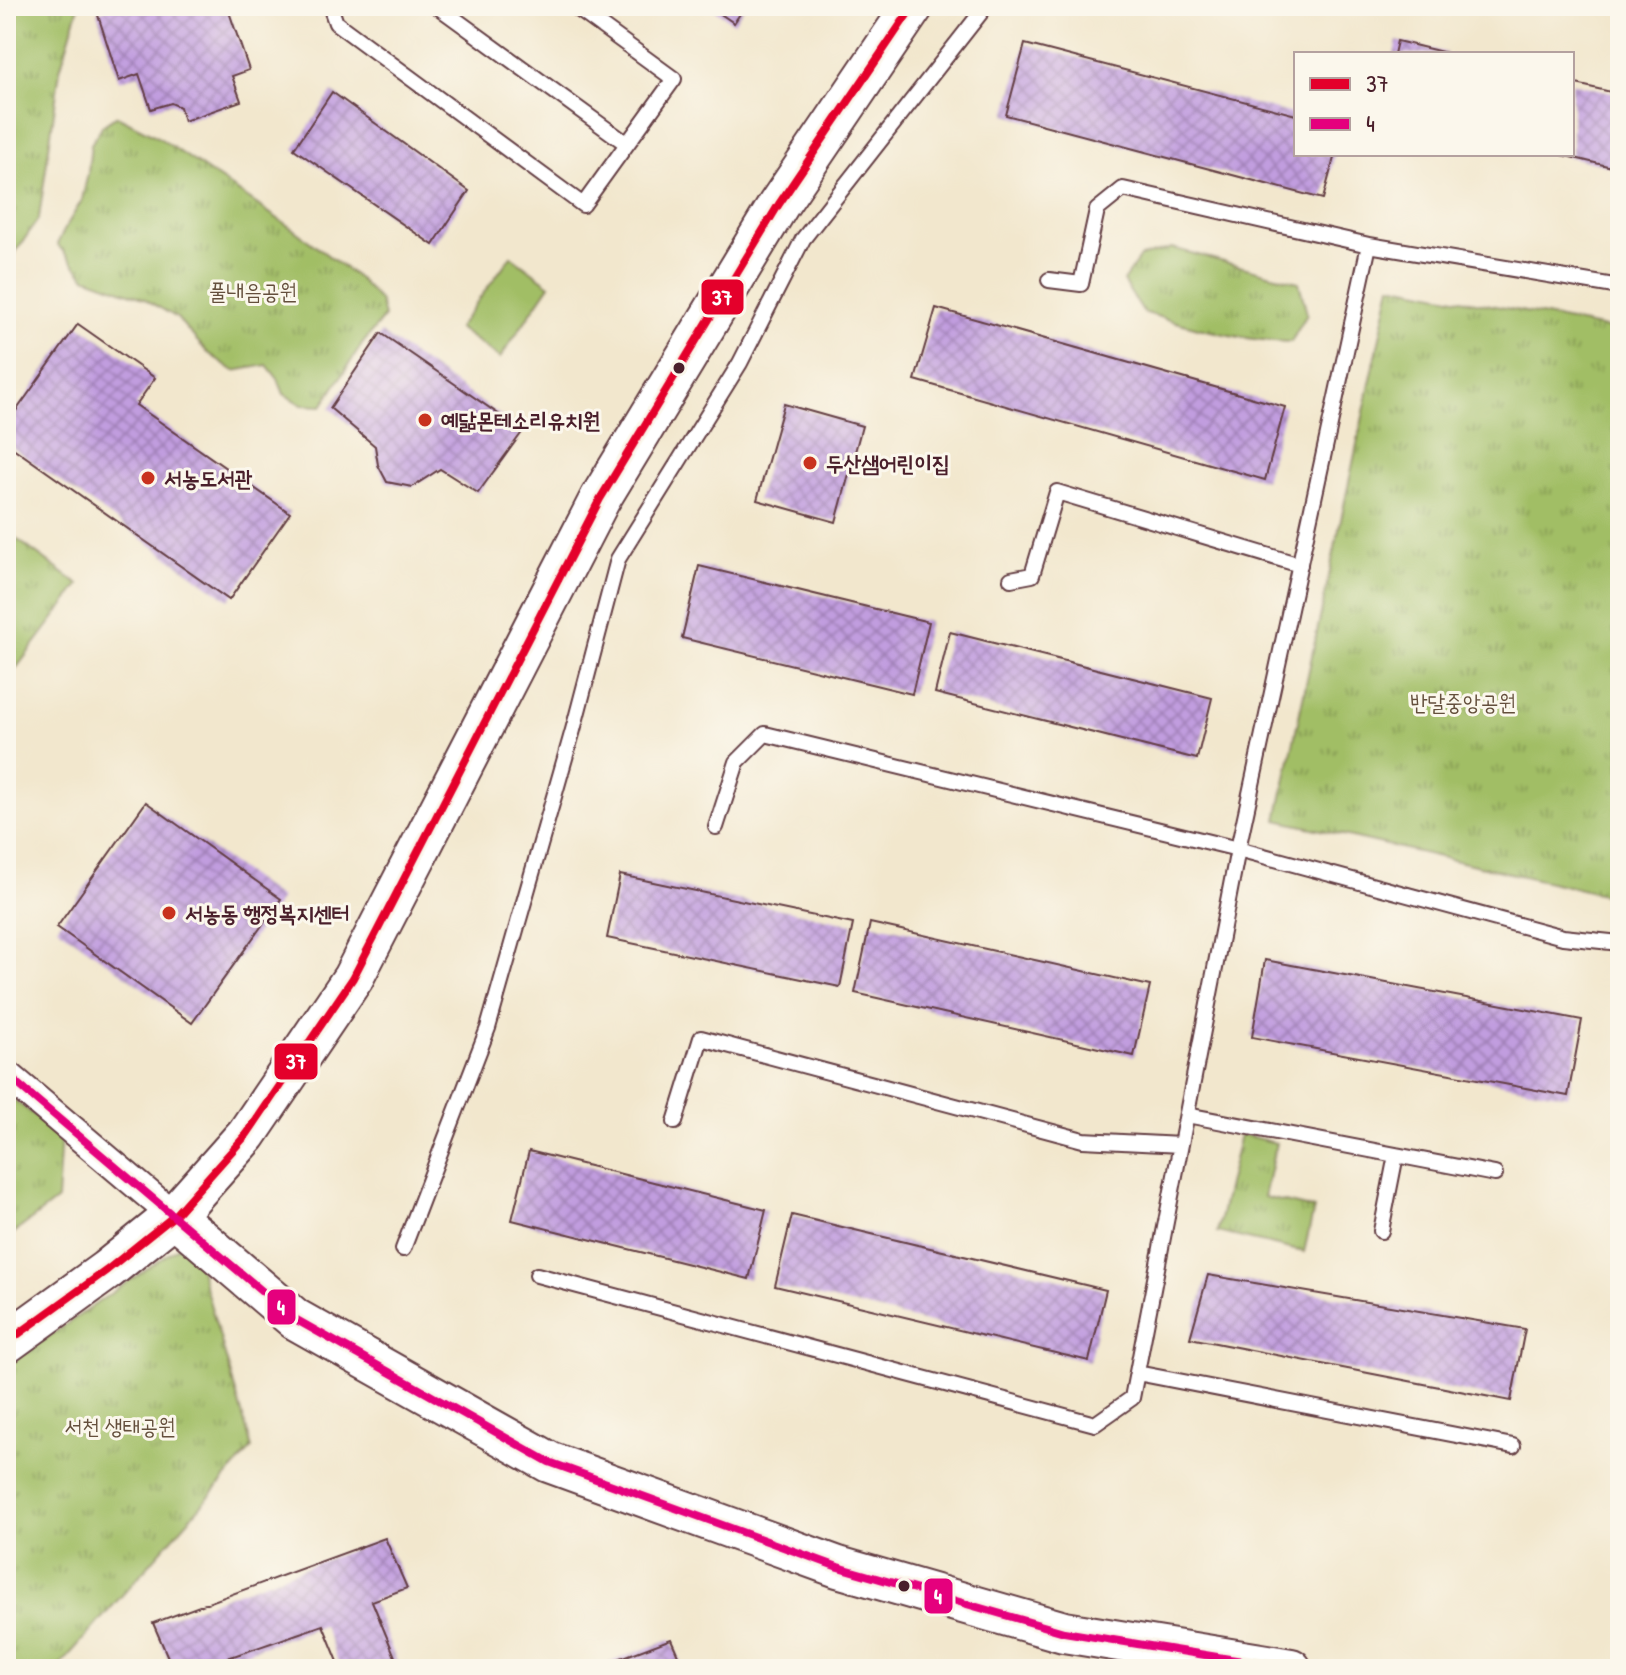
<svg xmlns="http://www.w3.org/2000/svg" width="1626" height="1675" font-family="'Patrick Hand','Poor Story',sans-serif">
	<defs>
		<pattern id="park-tufts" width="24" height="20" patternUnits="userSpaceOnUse" patternTransform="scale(2)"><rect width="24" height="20" fill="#a1be65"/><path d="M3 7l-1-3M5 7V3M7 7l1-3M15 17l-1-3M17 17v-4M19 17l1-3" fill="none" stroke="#859a53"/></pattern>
		<pattern id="building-cross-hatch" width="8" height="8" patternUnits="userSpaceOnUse" patternTransform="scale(2)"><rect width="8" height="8" fill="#c19ddf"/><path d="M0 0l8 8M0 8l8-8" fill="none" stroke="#9f7fb5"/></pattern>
	</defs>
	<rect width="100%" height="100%" fill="#fbf7ec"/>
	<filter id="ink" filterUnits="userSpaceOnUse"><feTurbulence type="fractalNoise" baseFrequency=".0125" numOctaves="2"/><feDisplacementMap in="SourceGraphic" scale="16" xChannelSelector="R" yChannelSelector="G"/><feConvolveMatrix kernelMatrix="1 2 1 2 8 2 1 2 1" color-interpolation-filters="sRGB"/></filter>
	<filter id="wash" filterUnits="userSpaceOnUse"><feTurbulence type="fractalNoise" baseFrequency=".006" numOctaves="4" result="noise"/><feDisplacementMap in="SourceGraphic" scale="32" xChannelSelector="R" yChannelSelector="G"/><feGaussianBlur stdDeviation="1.8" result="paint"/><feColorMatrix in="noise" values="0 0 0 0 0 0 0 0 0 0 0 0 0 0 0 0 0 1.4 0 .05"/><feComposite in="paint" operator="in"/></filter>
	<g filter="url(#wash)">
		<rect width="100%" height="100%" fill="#f2e7cd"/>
		<path fill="#a1be65" stroke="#766e48" stroke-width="2" d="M511,256L550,285L500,358L458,328Z"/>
		<path fill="url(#park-tufts)" stroke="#766e48" stroke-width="2" d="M6,6H79L60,70L39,218L6,266Z
			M117,116L158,137L293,229L359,279L380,301L384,317L363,343L322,406L302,405L284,394L278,379L267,365L234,371L207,352L177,318L143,298L85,277L57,244L67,225L82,200L88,173L91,144L102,126Z
			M1172,248L1299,282L1307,314L1291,342C1240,341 1191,327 1143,312L1123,281L1140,257Z
			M1391,285L1620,331V898L1277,820Z
			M6,531L79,585L6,682Z
			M6,1094L61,1135L57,1200L6,1239Z
			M1240,1134L1276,1143L1264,1197L1314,1209L1304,1252L1217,1232Z
			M191,1238L252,1448L57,1669H6V1366Z"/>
		<g id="blocks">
			<path fill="url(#building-cross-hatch)" d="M114,6H227L249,70L232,76L241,101L184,121L180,107L171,103L151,109L139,74L119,81L97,12Z
				M709,6H745L734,23Z
				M1397,41L1447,53V54H1394Z
				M1025,44L1296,115V154H1335L1323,199L1006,115Z
				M1572,83L1620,94V169L1562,155L1572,154Z
				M332,92L469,191L433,245L294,149Z
				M936,308L1285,407L1265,480L915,380Z
				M78,324L155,378L136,405L290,513L229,600L6,443V425Z
				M381,333L523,431L478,493L440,469L412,487L387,482L378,465L375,446L330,408Z
				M784,404L862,426L836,522L757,500Z
				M699,566L929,622L912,694L682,638Z
				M950,632L1212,698L1197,759L935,693Z
				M146,802L281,899L192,1023L57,927Z
				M620,875L853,924L840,987L607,938Z
				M870,923L1150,986L1134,1056L855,993Z
				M1265,960L1582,1020L1568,1096L1252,1037Z
				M529,1151L766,1210L749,1279L512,1220Z
				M792,1215L1106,1290L1089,1361L775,1286Z
				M1208,1275L1525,1329L1511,1401L1190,1338Z
				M385,1538L407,1588L372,1601L400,1669H341L323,1625L196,1669H173L153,1623Z
				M671,1639L684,1669H592Z"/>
		</g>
	</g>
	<g filter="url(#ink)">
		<use href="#blocks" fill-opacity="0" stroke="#633d43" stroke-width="2"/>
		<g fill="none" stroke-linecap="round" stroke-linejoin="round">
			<g stroke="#633d43" stroke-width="18">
				<path id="lane" d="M330,6L336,23L583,205L674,79L574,6
					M437,6L627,144
					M1049,280L1081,284L1097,210L1123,189L1369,245L1620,287
					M1011,579L1032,575L1057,492L1300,565
					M716,827L737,762L765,734L1238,849L1563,937L1620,943
					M1187,1115L1495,1174
					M675,1122L701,1038L1083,1140L1181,1145
					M1381,1231L1396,1155
					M403,1249L488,1028L573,730L618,559L740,363L803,239L986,6
					M537,1275L1095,1424L1132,1398L1238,849L1369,245
					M1137,1373L1513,1446"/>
			</g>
			<g stroke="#633d43" stroke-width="32">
				<path id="street" d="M6,1074L174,1216"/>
			</g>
			<g stroke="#633d43" stroke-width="44">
				<path id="secondary" d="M174,1216L295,1319L549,1462L838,1567L1064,1632L1291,1669
					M6,1343L107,1270L174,1216L247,1134L353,978L600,499L779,204L913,6"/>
			</g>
			<use href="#lane" stroke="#fff" stroke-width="14"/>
			<use href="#street" stroke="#fff" stroke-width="28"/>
			<use href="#secondary" stroke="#fff" stroke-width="40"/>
			<g stroke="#fbf7ec" stroke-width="14">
				<path id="bus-1" d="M6,1343L107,1270L174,1216L247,1134L353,978L600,499L779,204L913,6"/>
			</g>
			<g stroke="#fbf7ec" stroke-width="14">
				<path id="bus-2" d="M6,1074L295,1319L549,1462L838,1567L1064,1632L1291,1669"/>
			</g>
			<use href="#bus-1" stroke="#e4002b" stroke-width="8"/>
			<use href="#bus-2" stroke="#e5007d" stroke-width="8"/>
		</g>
	</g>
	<g fill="#4a1f2b" stroke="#fbf7ec" stroke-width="3">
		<circle cx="679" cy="368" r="7"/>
		<circle cx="904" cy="1586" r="7"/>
	</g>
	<g fill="#c8321e" stroke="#fbf7ec" stroke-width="3">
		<circle cx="425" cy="420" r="8"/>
		<circle cx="810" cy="463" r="8"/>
		<circle cx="148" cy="478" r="8"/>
		<circle cx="169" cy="913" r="8"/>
	</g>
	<g text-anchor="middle" stroke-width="6" stroke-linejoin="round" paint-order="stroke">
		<g font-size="22" fill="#644f3c" stroke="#fbf7ec">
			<text x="253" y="299">풀내음공원</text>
			<text x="1463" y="710">반달중앙공원</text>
			<text x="120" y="1434">서천 생태공원</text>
		</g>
		<g font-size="22" font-weight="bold" fill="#4a1f2b" stroke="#fbf7ec" text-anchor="start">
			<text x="441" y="428">예닮몬테소리유치원</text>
			<text x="826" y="471">두산샘어린이집</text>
			<text x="164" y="486">서농도서관</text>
			<text x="185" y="921">서농동 행정복지센터</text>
		</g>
	</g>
	<g stroke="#fbf7ec" stroke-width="3">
		<rect x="700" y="278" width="45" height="38" rx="8" fill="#e4002b"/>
		<rect x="273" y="1042" width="46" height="39" rx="8" fill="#e4002b"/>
		<rect x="266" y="1288" width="31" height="38" rx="8" fill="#e5007d"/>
		<rect x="923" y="1577" width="31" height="38" rx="8" fill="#e5007d"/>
	</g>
	<g font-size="22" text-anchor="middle" font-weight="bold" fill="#fff">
		<text x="722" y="305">37</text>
		<text x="296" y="1069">37</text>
		<text x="281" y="1315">4</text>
		<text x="938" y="1604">4</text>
	</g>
	<rect width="1626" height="1675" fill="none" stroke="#fbf7ec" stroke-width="32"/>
	<rect x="1294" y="52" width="280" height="104" fill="#fbf7ec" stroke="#b4a19f" stroke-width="2"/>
	<rect x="1310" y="78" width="40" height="12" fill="#e4002b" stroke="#b4a19f" stroke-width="2"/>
	<text x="1366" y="92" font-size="24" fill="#4a1f2b">37</text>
	<rect x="1310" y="118" width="40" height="12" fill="#e5007d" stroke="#b4a19f" stroke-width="2"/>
	<text x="1366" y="132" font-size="24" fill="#4a1f2b">4</text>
</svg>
